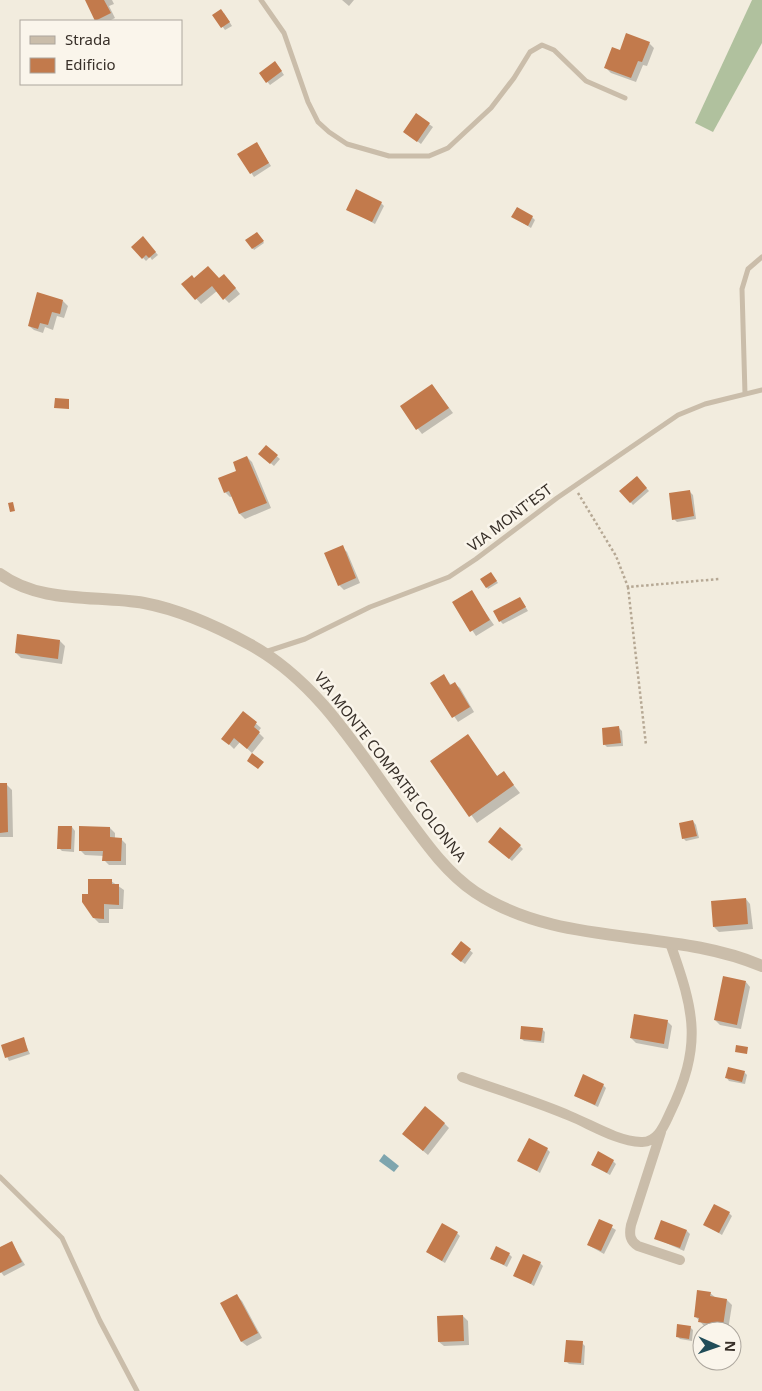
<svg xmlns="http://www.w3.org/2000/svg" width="762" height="1391" font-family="'Noto Sans',sans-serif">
	<rect width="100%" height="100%" fill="#f2ecde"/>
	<path fill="#b0c19e" d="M752,0H762V43L713,132L695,123Z"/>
	<path fill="#7ea5ae" d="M384,1154L399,1166L394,1172L379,1161Z"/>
	<path fill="#0003" d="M87,0H112L114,4L109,6L115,18L109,21H97Z
		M342,0H354L349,6Z
		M224,13L232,26L225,30L214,15Z
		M649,43L654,48L647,66L643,65L636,82L611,73L606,68L620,51Z
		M278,66L284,75L270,85L260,73Z
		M417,115L433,127L421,144L405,132Z
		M257,144L271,166L254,177L239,154Z
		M381,203L384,206L375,224L348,209Z
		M513,217H532L535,220L531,228Z
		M257,233L264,243L254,250L247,240Z
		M143,238L158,255L152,260L150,257L146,261L133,247Z
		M194,279L229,280L240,294L229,303L217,291L201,304L183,284Z
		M63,301L68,306L64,318L57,316L53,330L45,327L43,333L34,330L29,326Z
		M432,385L453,413L422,434L401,407Z
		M266,447L280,459L274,466L260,454Z
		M247,457L252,462L271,508L245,519L240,514L233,496L230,497L225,492Z
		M636,477L649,491L633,505L621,491Z
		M690,492L693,495L696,519L677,522L674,519Z
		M342,547L347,552L360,583L344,590L339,585Z
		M492,575L498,583L488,589L482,579Z
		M471,592L494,625L476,636L454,603Z
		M522,601L528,611L503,624L500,621Z
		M60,641L65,646L62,664L21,658L16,653Z
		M444,676L452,686L455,684L460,688L474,712L458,722L432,683Z
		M244,713L261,728L258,732L264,738L252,753L240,742L234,749L228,743Z
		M619,728L622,731L623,746L607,747L604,744Z
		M467,736L498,777L504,773L520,793L477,823L432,761Z
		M0,785H7L12,790L13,837H0Z
		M693,821L696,825L699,838L686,841L683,838Z
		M72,827L75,831L74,852L62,851L59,848Z
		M110,828L115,833V839H121L126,844V865H109L104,860V856L85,855L80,850Z
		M493,845L520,846L523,849L512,861Z
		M111,881L124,890L123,909H109V923H99L94,918L89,896Z
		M746,899L750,904L753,929L719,932L714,927Z
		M461,943L473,953L465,964L455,957Z
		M746,982L750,987L741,1029L720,1025L715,1020Z
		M667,1021L672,1026L668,1049L636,1043L631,1038Z
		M542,1029L545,1032L544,1043L524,1041L521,1038Z
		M23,1038L30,1054L9,1061L2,1045Z
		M744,1072L747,1075L745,1084L729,1081L726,1077Z
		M603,1085L606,1088L598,1107L575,1096Z
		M444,1123L449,1128L428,1155L409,1139Z
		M547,1149L550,1152L540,1173L519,1160Z
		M613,1161L616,1164L610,1175L592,1165Z
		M729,1213L732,1216L722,1235L705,1225Z
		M600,1220L616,1230L604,1254L588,1245Z
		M687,1231L690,1234L684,1251L655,1238Z
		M457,1233L460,1236L445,1263L430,1254Z
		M12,1243L25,1265L4,1276L0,1271V1249Z
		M509,1254L512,1257L507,1267L492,1259Z
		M540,1263L543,1266L534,1286L515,1275Z
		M710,1293L716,1298L727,1300L732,1305L728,1330L705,1327L695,1316Z
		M237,1296L242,1301L262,1338L247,1346L242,1342Z
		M463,1316L468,1321L469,1345L444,1346L439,1342Z
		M690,1327L693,1330L692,1341L680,1339L677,1336Z
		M582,1343L585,1346L584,1365L569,1364L566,1361Z"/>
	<path fill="#c27a4c" d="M85,0H104L111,13L95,21Z
		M221,9L230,22L221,28L212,15Z
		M626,33L650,42L642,62L638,61L631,78L604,68L612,47L620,50Z
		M275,61L282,71L266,83L259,73Z
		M416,113L430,123L417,142L403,132Z
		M257,142L269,163L250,174L237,154Z
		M356,189L382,202L372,222L346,210Z
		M517,207L533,216L528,226L511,217Z
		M257,232L264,241L252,249L245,240Z
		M143,236L156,252L149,258L146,255L142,259L131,247Z
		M208,266L219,278L224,274L236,288L223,300L212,286L195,300L181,284L192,275L194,278Z
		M37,292L63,300L60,314L52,312L48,325L40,323L38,329L28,326Z
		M432,384L449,408L416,430L400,406Z
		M55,398L69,399V409L54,408Z
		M266,445L278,455L270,464L258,454Z
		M247,456L267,503L239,514L229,491L224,493L218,478L236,471L233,462Z
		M637,476L647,488L630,503L619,491Z
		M690,490L694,516L672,520L669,493Z
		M13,502L15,511L10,512L8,503Z
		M343,545L356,578L338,586L324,553Z
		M491,572L497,581L486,588L480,579Z
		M472,590L490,620L470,632L452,602Z
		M520,597L526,607L499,622L493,611Z
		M17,634L60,640L58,659L15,653Z
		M444,674L450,685L455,682L470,707L452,718L430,683Z
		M243,711L257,722L254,727L260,732L247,749L234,738L229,745L221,739Z
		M619,726L621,743L603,745L602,728Z
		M468,734L497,776L504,771L514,785L469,817L430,761Z
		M252,753L264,762L258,769L247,761Z
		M0,783H7L8,832L0,833Z
		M693,820L697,836L682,839L679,823Z
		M58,826H72L71,849H57Z
		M79,826L110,827V837L122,838L121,861H102L103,851H79Z
		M500,827L521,845L509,859L488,842Z
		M88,879H112V884H119V905L104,904V919L93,918L82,902V894H88Z
		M746,898L748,924L713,927L711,901Z
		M461,941L471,949L461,962L451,954Z
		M723,976L746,981L737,1025L714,1020Z
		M634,1014L668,1020L664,1044L630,1038Z
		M521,1026L543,1028L541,1041L520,1039Z
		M24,1037L28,1051L5,1058L1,1045Z
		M736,1045L748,1047L747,1054L735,1052Z
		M728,1067L745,1071L742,1082L725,1078Z
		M583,1074L604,1084L595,1105L574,1096Z
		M425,1106L445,1123L423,1151L402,1134Z
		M529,1138L548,1148L537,1171L517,1161Z
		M598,1151L614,1160L607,1173L591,1165Z
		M714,1204L730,1212L719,1233L703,1225Z
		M599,1219L613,1225L601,1251L587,1245Z
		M661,1220L687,1230L680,1248L654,1239Z
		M442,1223L458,1232L442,1261L426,1252Z
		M12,1241L22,1262L0,1273V1247Z
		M496,1246L510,1253L504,1265L490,1259Z
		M523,1254L541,1262L531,1284L513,1276Z
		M697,1290L711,1292L710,1296L727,1299L723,1326L698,1322L699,1318L694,1317Z
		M237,1294L258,1333L241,1342L220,1303Z
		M463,1315L464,1341L438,1342L437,1316Z
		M677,1324L691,1326L689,1339L676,1337Z
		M566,1340L583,1341L581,1363L564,1362Z"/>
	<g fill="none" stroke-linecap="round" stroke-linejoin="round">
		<path stroke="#b6a894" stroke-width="2.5" stroke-dasharray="2.5 2.5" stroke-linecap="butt" d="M578,493L616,556L628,587L719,579
			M628,587L646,745"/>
		<path stroke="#cabdaa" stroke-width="5" d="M261,0L284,33L308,102L318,122L329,132L347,144L389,156H429L448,148L491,108L514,78L530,52L542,45L554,50L586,81L625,98
			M745,394L742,289L748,269L762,257
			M265,652L305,639L370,607L449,577L476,559L557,498L678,415L705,404L762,390
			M0,1177L62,1238L100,1321L137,1391"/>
		<path stroke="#cabdaa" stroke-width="10" d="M462,1077C498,1090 535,1101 570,1116C592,1125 617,1141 641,1142C657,1143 664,1126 669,1115C703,1045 695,1013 670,943
			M661,1132L631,1225C629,1235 630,1241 638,1246L680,1260"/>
		<path stroke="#cabdaa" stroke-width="12" d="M0,574C41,604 96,595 144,603C181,610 216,626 249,644C320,682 361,756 408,819C427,845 448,874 475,892C561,949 671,927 762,966"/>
	</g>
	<g text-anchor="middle" stroke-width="5" stroke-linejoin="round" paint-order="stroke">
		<g font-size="15" fill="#383029" stroke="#faf5eb">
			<text transform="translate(510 518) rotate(-37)" y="5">VIA MONT'EST</text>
			<text transform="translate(390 767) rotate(52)" y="5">VIA MONTE COMPATRI COLONNA</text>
		</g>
	</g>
	<rect x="20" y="20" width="162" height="65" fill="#faf5eb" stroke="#aca69d"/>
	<rect x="30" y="36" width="25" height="8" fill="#cabdaa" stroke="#aca69d"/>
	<text x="65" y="45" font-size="15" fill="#383029">Strada</text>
	<rect x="30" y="58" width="25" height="15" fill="#c27a4c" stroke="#aca69d"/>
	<text x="65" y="70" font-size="15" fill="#383029">Edificio</text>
	<g transform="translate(717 1346) rotate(92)"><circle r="24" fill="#faf5eb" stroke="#aca69d"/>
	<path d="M0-4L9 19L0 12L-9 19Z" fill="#204c58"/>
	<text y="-8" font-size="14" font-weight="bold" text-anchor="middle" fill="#383029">N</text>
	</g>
</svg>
